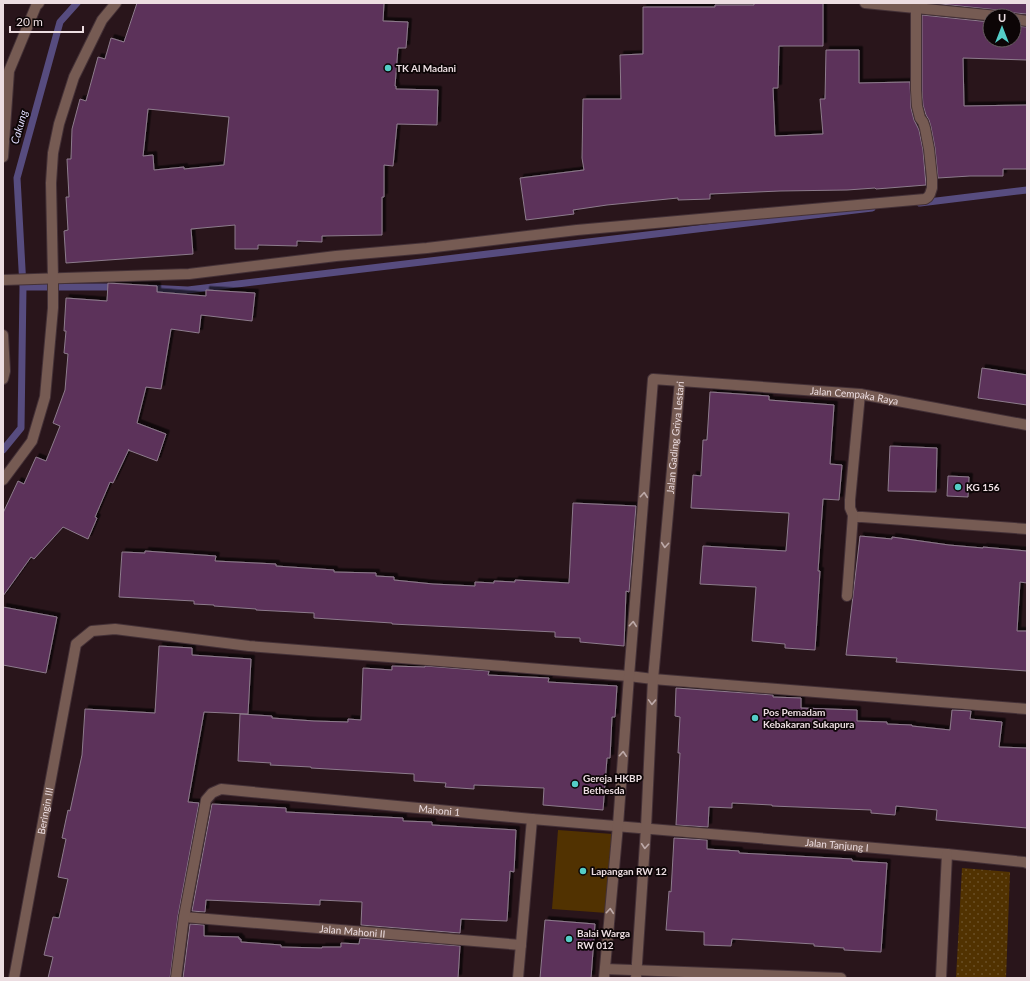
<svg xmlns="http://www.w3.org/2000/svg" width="1030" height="981" font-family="Lato,sans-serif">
	<defs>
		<pattern id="park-dots" width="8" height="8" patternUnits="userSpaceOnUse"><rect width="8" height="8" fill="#513201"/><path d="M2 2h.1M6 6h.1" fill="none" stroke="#6a4f26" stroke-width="1.8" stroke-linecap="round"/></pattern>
		<filter id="shadow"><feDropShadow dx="3.5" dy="-3.5" stdDeviation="0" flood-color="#0009"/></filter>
	</defs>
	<rect width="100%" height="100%" fill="#29151b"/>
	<path fill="url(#park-dots)" d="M962,868L1010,872L1006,978H956Z"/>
	<path fill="#513201" d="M558,830L613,834L607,913L552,909Z"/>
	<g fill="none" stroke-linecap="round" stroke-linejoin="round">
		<path stroke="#574c7f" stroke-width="7" d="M920,203L1027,190
			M23,287H117
			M148,288L188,290L872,208
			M3,450L21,428L23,287L17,178L60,22L77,3"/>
	</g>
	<path fill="#5b325a" stroke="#8d7b8c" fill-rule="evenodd" filter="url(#shadow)" d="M137,3H384L383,21L408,22L406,48H398L395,86H396V89L438,90L437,125L397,124L393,166L384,165V197H382V235L322,236V242L297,241V246L258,245V249H235V225L191,229L193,254L66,263L64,231L68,230L66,197H69L67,159H71L72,129L80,99L86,101L98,57L105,59L111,38L124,42ZM148,109L229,117L224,165L184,169V167L154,170L153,155L143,156Z
		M754,3H823V46H779L778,88H773L775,136L823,134L820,99H825L826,50H859V83L910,82L911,108L914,120L919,130L923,150L926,185L876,189L875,188L847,190L780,191L710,194V199L678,200V198L607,205L573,210L574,214L526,220L520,178L584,170L582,158L583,99H621L620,55L643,54V7H715V5H754Z
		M931,3H1027V14L1015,13H1011L1008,16H1003L1001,11L998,10Z
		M922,15L990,22V40H1014V26L1027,27V60L963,58L964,106L1027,105V169H1003V176H970L938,178L935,148L931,127L929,120L926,115L923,105L922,90Z
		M108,283L157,286V292L206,296V290L255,293L252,321L201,315L199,333L171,329L161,389L146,387L137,423L166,434L157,461L128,450L129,449L113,483L110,482L95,517L97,518L88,539L63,527L34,559L31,557L3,596V513L18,481L24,484L36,457L46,461L60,426L53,423L65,390L68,354L64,353L66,331H64L66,298L107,301Z
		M982,368L1027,375V405L978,398Z
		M710,392L769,396V400L834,405L830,464L842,465L839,500L823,499L818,571H820L815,650L785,648V644L752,641L756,587L700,584L703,546L786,551L789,513L691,508L693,475L701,476L703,440H707Z
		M890,446L937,448L936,492L888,491Z
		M948,476L969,477L968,497L947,496Z
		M573,503L636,506L629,592L626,591L624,646L580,642V638L555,637V632L392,624V623L314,618V613L256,610V609L214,606V605L194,604V601L119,597L122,552L145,553V551L216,556L215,561L276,564V566L334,570V572L376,573V576L394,577V580L433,584L475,586V582L494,583V581L515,582V580L569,583Z
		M860,536L892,539V537L949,545L983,548V547L1027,551V583L1020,582L1017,631H1027V671L896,662L897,658L846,655L853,596Z
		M3,607L57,617L46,673L3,665Z
		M159,646L192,648V655L251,659L248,714L204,712L188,802L199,803L178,916L170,978H48L53,957L44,955L53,917L59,918L68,879L58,877L66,839L62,838L68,810L70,811L82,755L85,709L155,713Z
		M392,666L425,667V666L489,671L488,675L549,678L548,682L617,686L615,717H612L610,758H607L603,810L543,805L544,788L474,785V789L445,787L446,783L414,781V774L311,768V767L270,765L271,763L238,761L240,714L272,716V718L314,721L348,722V719L361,720L363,668L392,670Z
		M676,688L773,695V697L801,698V708L857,710V721L887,722V724L912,725V726L950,730L952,710L971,711L970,719L1002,722L999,747L1027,748V828L936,820L937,810L896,806L895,815L871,813V810L772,806V805L732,803V808L709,807L708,827L676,825L680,753H678L680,717L675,716Z
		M212,804L286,808V812L403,818V821L432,822V825L516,830L514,872L510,871L507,921L461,919L460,933L361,925L362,902L320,900V905L206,900L205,912L192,911Z
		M674,838L707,840V849L739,851V853L852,859V861L887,863L881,952L844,950V948L814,946V944L732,939L731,946L704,945V932L666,930L669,891L671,892Z
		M545,920L595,924L591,978H540Z
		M190,924L204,925V936L239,937V939H241V942L281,945V947L322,948V947H341V943L359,944L360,938L460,946L458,978H183Z"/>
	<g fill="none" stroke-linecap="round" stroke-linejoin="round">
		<g stroke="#443137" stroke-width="12">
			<g id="minor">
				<path d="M865,3L997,16"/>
				<path d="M1014,19L1027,21"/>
				<path d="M3,157L9,71L36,6L39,3"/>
				<path d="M3,280L189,274L336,256L427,248L577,230L925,199L928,197L930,194L932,188V178L929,149L925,128L923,122L920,118L917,106L916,90V9"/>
				<path d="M3,335L5,371L3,379"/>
				<path d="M3,480L32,441L45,397L53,308V278L51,183L53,153L59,124L74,77L102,20L116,3"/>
				<path d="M853,515L856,517H862L1027,529"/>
				<path d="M847,596L853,515L850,508V500L860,394"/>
				<path id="s1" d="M184,917L521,945"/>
				<path d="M605,969L841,978"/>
				<path id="s2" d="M14,978L76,644L92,631L115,629L249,646L629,676L653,679L1027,709"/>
				<path id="s3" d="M176,978L184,917L206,800L212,793L221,789L532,819L947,854L1024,862L1027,863"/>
				<path d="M518,978L532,819"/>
				<path id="s4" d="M604,978L618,825L629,676L653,379L860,394L1027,425"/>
				<path id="s5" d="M636,978L646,828L653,679L680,381"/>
				<path d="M941,978L947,854"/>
			</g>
		</g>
		<use href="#minor" stroke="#765b53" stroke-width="10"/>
	</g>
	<defs><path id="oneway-chevron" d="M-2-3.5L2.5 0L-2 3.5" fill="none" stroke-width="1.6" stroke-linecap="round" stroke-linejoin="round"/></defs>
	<g stroke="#bda9a8">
		<use href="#oneway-chevron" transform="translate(644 495) rotate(-85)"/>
		<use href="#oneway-chevron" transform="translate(665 545) rotate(95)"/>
		<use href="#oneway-chevron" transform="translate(633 624) rotate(-85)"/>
		<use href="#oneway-chevron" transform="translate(652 702) rotate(92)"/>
		<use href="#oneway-chevron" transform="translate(623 754) rotate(-86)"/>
		<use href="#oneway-chevron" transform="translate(645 846) rotate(94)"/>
		<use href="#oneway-chevron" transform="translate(610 911) rotate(-85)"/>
	</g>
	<g fill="#54cdc7" stroke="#0c0506" stroke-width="1.5">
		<circle cx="388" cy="68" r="4"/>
		<circle cx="958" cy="487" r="4"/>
		<circle cx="755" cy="718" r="4"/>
		<circle cx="575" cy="784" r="4"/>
		<circle cx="583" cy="871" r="4"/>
		<circle cx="569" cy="939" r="4"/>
	</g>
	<g text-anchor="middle" stroke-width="3.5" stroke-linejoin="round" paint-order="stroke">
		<g font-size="10" font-weight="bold" fill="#ecdde1" stroke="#0c0506" text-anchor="start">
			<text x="396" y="72">TK Al Madani</text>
			<text x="966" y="491">KG 156</text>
			<text x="763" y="716">Pos Pemadam<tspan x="763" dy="12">Kebakaran Sukapura</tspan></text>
			<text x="583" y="782">Gereja HKBP<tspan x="583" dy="12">Bethesda</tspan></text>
			<text x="591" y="875">Lapangan RW 12</text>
			<text x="577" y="937">Balai Warga<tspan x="577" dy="12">RW 012</tspan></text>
		</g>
		<g font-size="10" fill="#ecdde1" stroke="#0c0506">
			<text dy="4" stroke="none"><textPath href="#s4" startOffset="803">Jalan Cempaka Raya</textPath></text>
			<text dy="4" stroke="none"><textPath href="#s5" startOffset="542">Jalan Gading Griya Lestari</textPath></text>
			<text dy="4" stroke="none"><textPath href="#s3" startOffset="419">Mahoni 1</textPath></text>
			<text dy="4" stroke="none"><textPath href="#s2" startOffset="170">Beringin III</textPath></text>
			<text dy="4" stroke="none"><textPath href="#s3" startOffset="818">Jalan Tanjung I</textPath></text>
			<text dy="4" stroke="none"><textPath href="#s1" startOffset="169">Jalan Mahoni II</textPath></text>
		</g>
		<g font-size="11" font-style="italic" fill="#dfdafb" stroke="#0c0506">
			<text transform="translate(19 127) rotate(-74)" y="4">Cakung</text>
		</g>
	</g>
	<rect width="1030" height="981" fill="none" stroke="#ecdde1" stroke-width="8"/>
	<g transform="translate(1002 28)"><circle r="19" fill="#0c0506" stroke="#665b5e"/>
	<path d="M0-3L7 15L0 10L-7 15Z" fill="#54cdc7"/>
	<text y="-6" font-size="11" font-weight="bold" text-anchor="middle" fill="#ecdde1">U</text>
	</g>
	<path d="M10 26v6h73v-6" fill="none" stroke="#ecdde1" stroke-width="2"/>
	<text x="16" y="26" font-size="12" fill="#ecdde1" stroke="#0c0506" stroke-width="3" paint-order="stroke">20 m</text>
</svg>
